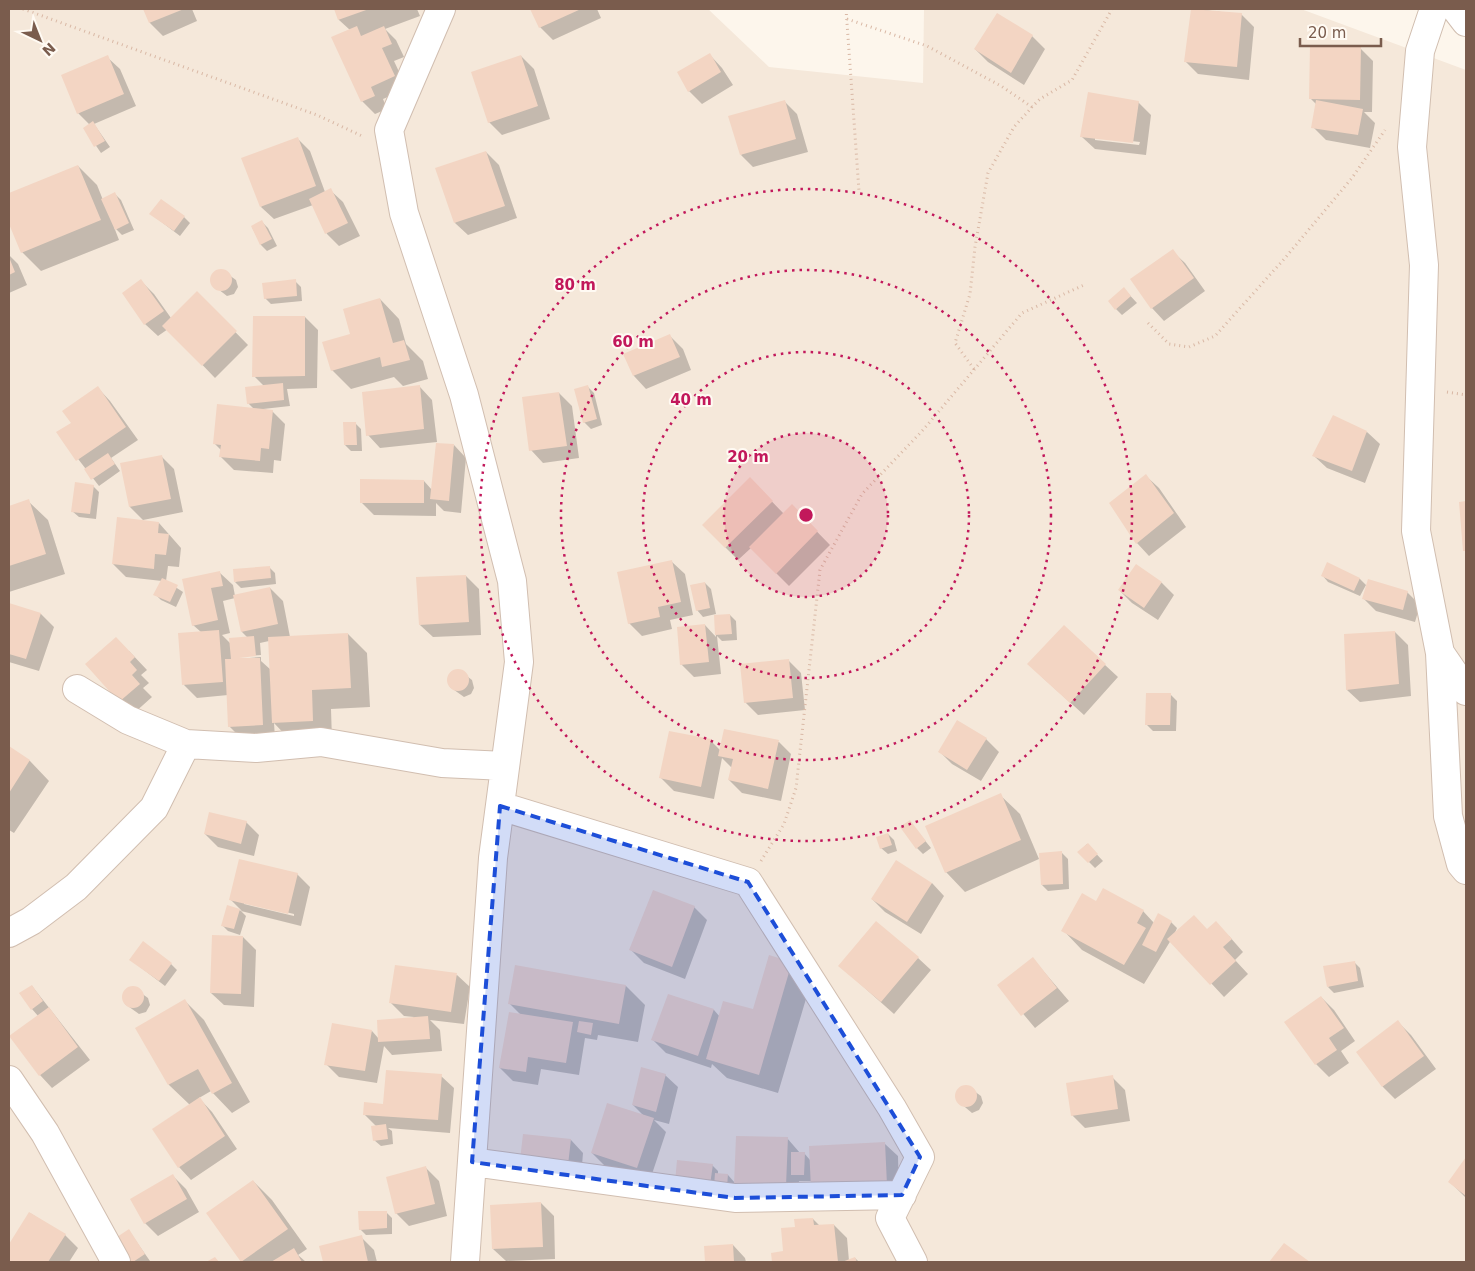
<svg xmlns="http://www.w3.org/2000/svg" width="1475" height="1271" font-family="'DejaVu Sans',sans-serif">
	<rect width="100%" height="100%" fill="#fdf6ec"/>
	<path fill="#f5e8da" d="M9,9H708L769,67L923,83L924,9H1301L1466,70V1262H9Z"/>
	<path fill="#0003" fill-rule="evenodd" d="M144,9H192L197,21L163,36L150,23Z
		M335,9H417L420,16L385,29L396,40L404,57L394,61L407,89L383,99L387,109L375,114L362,101L350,30L339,20Z
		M531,9H597L601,18L553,40L540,27Z
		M1193,9L1241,14L1254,27L1249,80L1198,74L1185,61Z
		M1032,36L1045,49L1024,85L988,62L975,49Z
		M1360,48L1373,61L1372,112H1364L1375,123L1370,148L1326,140L1313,127L1317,105L1311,99Z
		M710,55L722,68L733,85L702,104L689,91Z
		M521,56L534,69L550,119L502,135L489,122Z
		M107,57L120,69L136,106L94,124L110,147L101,153L84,128L90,125L78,113Z
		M784,101L797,114L808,152L753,167L741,155Z
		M1138,102L1151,115L1146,155L1095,149L1082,137ZM1095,137L1140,142L1139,145L1095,140Z
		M297,138L310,151L325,192L330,190L343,202L360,236L339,246L327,234L313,205L274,219L261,207Z
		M486,152L499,165L517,218L468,235L455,223Z
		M78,166L97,185L103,200L115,194L121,200L134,230L122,235L114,227L119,240L41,271L22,252L9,221V194Z
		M151,214L184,217L190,223L180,236Z
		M262,222L268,228L277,246L267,251L261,245L252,227Z
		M1172,251L1185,263L1205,291L1164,321L1152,308Z
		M9,255L18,264L27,285L9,293Z
		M222,270L236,280L238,287L234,294L227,296L214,286L212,278L215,272Z
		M141,281L154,294L171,318L197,293L248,345L215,378L168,329L158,336L145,324Z
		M295,281L301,287L302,301L271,304L265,298Z
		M1124,289L1137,303L1122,315L1116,309Z
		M380,299L399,319L406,344L423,361L428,379L403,386L394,377L351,389L332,370L352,335Z
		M305,317L318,330L317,388L287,389L290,406L263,409L272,411L285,424L281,461L274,460L273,473L234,470L221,457V450L215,444L254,409L248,403L264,386L254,376Z
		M670,336L683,349L691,370L646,389L634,376L625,354Z
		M420,387L432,400L437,442L380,448L368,435Z
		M588,387L594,393L602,425L591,429L584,422Z
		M98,388L110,401L138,440L111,458L120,471L99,486L58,433L72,423Z
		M559,393L572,406L579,458L543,463L531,450Z
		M355,423L361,429L362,451H351L345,445Z
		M1367,432L1380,444L1365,483L1327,468L1314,456Z
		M454,445L466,458L461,513L444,511L436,503V516L374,515L361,502L424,481L432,490Z
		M161,456L174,469L183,512L143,520L130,507L122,464Z
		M1146,476L1159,488L1186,527L1149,556L1137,543L1111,504Z
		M750,479L784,514L792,506L830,545L789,586L751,548L738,560L703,525Z
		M93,486L99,492L96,519L79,517L72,511Z
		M28,501L48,520L65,574L9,592V507Z
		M1466,502V552L1460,503Z
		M159,523L181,548L179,567L168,566L166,581L183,592L176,607L161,600L155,594L162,581L126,577L113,564Z
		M672,562L685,574L693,615L670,620L672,629L642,636L629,623Z
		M1328,564L1360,579L1366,585L1360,596L1328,582L1322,575Z
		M1136,566L1162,583L1174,595L1158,620L1132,603L1119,590Z
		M269,567L275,573L276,584L241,588L235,582Z
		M220,573L233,585L235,596L270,588L283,601L290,637L348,634L367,653L370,707L331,709L332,740L292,742L274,723L275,738L242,739L229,726L228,695L197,698L184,685L201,632L193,625L184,580ZM235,598L242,632L248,638L231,644L222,635L230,633L223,601ZM269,641L271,670L261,661V657L236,659V657L261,655L260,643Z
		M466,576L479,589L481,635L433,637L420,625Z
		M705,583L711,589L716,614L703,617L697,610Z
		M1407,592L1420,605L1415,622L1376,611L1364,599Z
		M9,604L41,614L54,627L39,671L9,662Z
		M730,615L736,621L737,640L722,641L717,636L721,674L694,677L681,664L705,625L716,637L715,616Z
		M1395,632L1408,645L1411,696L1360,702L1347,690Z
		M129,651L147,670L141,675L149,683L143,688L152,697L133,714L120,701Z
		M788,660L801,673L805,710L758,715L745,702Z
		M1105,665L1118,677L1084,715L1042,677Z
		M459,670L472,680L474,688L471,694L464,697L450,687L448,679L451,672Z
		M1170,694L1177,701L1176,731H1153L1147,725Z
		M986,739L999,752L981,781L952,764L939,751Z
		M710,740L721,751L779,742L791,754L781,801L742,793L729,780L732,768L722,758L714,799L674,791L661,778Z
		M9,747L30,761L49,781L14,833L9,830Z
		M1000,795L1020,814L1039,859L965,892L946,872Z
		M246,822L259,835L254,856L218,847L205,834Z
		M910,822L931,848L923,854L917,848Z
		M888,834L894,840L897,851L888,854L881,848Z
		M1087,844L1103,861L1095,868L1079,852Z
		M1062,853L1068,859L1069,889L1048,891L1042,885Z
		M297,874L310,887L301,926L241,911L246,916L240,935L228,931L222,925L228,907L242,911L230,899ZM244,902L294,914V916L244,904Z
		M932,883L944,896L921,934L885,912L872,899Z
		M654,892L694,907L707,920L685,979L644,963L631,950Z
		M1096,902L1143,911L1154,923L1171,922L1177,928L1174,935L1208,931L1229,936L1243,952L1235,960L1248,974L1224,997L1171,940L1144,984L1082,950L1063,930Z
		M243,937L256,950L254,1007L224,1005L211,993Z
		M769,957L811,982L778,1093L727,1078L712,1064L711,1068L666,1053L653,1040L669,995L714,1010L720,1017L754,1011Z
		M918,958L931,970L894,1014L840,966Z
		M1033,959L1069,1001L1035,1028L999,985Z
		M131,960L171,964L177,970L165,986Z
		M1354,962L1360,968L1364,987L1334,993L1328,987Z
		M457,975L470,987L464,1024L430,1020L440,1030L442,1051L392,1055L384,1046L377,1083L339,1077L326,1064L372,1031L379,1039L414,1017L404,1016L391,1003Z
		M32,986L90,1060L52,1088L40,1075L38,1016L32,1009Z
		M626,986L645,1005L638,1042L598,1035L597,1040L585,1038L579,1075L541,1069L538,1085L513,1081L500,1068L521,1015L509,1003Z
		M134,988L148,998L150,1005L146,1012L139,1014L125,1004L123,996L127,990Z
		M1321,997L1334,1010L1355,1041L1341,1051L1349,1063L1329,1077L1316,1064L1286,1022Z
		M185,1001L204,1020L250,1102L232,1113L211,1091L199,1098L212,1112L237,1149L191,1180L179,1167L190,1105L169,1085L137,1028Z
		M1398,1022L1411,1035L1436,1069L1395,1099L1383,1087L1357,1052Z
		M665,1075L678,1087L669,1124L654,1120L666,1132L650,1180L605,1166L592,1153L644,1116L633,1105Z
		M441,1076L454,1088L450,1133L388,1128L392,1131L393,1144L381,1146L374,1140L376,1126L364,1114Z
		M1112,1077L1125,1090L1130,1121L1085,1128L1072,1115Z
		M967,1086L981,1096L983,1103L979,1110L972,1113L959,1102L957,1095L960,1088Z
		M524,1136L571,1140L583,1153L581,1178Z
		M787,1138L800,1153H804L810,1160L885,1144L898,1156L899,1198L811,1181H799L798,1199L748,1197L734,1183L733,1192L683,1187L712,1165L718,1171V1174L728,1175L735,1183Z
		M1466,1159V1198L1450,1182Z
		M426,1168L439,1181L447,1216L409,1226L396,1213Z
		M173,1176L186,1189L199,1212L158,1236L145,1223Z
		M253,1181L272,1200L307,1249L298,1255L306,1262H243L208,1213Z
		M541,1203L554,1216L555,1259L506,1261L493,1249Z
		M386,1212L392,1218V1234L366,1235L360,1229Z
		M30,1213L65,1235L78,1248L69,1262H9V1247Z
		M813,1219L820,1226L834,1225L847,1238L849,1261L855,1258L859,1262H773L772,1254L784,1252L797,1228Z
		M129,1231L150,1261L148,1262H131L116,1239Z
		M361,1237L374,1250L377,1262H325L321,1247Z
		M733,1245L745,1258L746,1262H706L705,1247Z"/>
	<path fill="#f3d5c3" d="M143,9H184L149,23Z
		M334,9H369L338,20Z
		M530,9H581L539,28Z
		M1191,9L1242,13L1237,67L1184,62Z
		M997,13L1033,35L1011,73L974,49Z
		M357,26L361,36L384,26L392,44L382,48L395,76L371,87L375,96L361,102L331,37Z
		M1310,46L1361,47L1360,100L1309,99Z
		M710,53L721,72L688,92L677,72Z
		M108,55L124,94L77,114L61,75Z
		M521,55L538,106L488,123L471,72Z
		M1088,92L1139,101L1133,143L1080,137Z
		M785,100L796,139L740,155L728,116Z
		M1316,100L1363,109L1358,135L1311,128Z
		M93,121L105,141L94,147L83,128Z
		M298,137L316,186L260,207L241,158Z
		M486,151L505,206L454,223L435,168Z
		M78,165L101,220L21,253L9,224V193Z
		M331,188L348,223L325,234L309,199Z
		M115,192L129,223L115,230L101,199Z
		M161,199L185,216L174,231L149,214Z
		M262,220L272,239L260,245L251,226Z
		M1173,249L1194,278L1151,309L1130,279Z
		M9,257L15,272L9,275Z
		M210 280a11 11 0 1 1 22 0a11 11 0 1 1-22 0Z
		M141,279L164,311L144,325L122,293Z
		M296,279L297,296L264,299L262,283Z
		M1124,287L1131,296L1115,310L1108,301Z
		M197,291L237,331L202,366L162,326Z
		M380,298L393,343L404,340L410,360L382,367L380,357L331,371L322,342L350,334L343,309Z
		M253,316H305V376L252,377Z
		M670,334L680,357L633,376L623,354Z
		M283,383L284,400L247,404L245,387Z
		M420,385L424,429L366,436L362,392Z
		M588,385L597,419L583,423L574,389Z
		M98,386L126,427L76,461L56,432L71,423L62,411Z
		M559,392L567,446L529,451L522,397Z
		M217,404L273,410L269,449L261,448L260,461L219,457L221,445L213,444Z
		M1333,415L1367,431L1352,471L1312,456Z
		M343,422H356L357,445H344Z
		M436,443L454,444L449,501L430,499Z
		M108,453L115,464L91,480L84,469Z
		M162,455L171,499L129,507L120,463Z
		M1146,474L1174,513L1136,544L1109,503Z
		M750,477L773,501L725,548L702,525Z
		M360,479L424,480V503H360Z
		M75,482L94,485L90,514L71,512Z
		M29,499L46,554L9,566V506Z
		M1466,501V551H1463L1459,502Z
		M792,504L818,531L776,574L749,547Z
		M117,517L159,522L158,533L169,534L166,555L155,554L154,569L112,564Z
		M672,560L681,602L658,607L660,617L628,624L617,572Z
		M1327,562L1360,578L1354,591L1321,576Z
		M1136,564L1162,582L1144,608L1118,590Z
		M270,566L271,578L234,582L233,569Z
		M220,571L223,586L211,588L218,620L192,626L182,579Z
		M466,575L469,622L419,625L416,577Z
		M162,578L178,585L170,602L153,595Z
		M1368,579L1408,591L1403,610L1362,599Z
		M705,582L710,608L696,611L690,585Z
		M270,587L278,624L241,632L233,595Z
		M9,603L41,613L26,659L9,654Z
		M730,614L732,634L715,635L714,615Z
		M705,624L709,662L680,665L677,627Z
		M1064,625L1106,664L1070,703L1027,664Z
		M219,630L223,682L182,685L178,633Z
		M1395,631L1399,684L1346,690L1344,634Z
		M348,633L351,688L312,690L313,721L272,723L268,637Z
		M254,636L256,656L239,658H260L263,725L228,727L225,659H231L229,638Z
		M116,637L135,657L130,662L137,670L132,675L140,684L119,702L85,664Z
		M789,659L793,698L744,703L740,664Z
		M447 680a11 11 0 1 1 22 0a11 11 0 1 1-22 0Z
		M1146,693H1171L1170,725H1145Z
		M957,720L987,738L967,770L938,752Z
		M724,729L779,740L768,789L728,780L733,759L718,756Z
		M669,731L711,739L701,787L659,778Z
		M9,746L30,760L9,793Z
		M1001,793L1021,840L945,873L925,826Z
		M209,812L247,821L241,844L204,834Z
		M910,820L926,841L916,849L900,827Z
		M888,833L892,845L880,849L876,837Z
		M1088,843L1098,854L1088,863L1077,852Z
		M1062,851L1063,884L1041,885L1039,853Z
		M239,859L298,873L288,914L229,900Z
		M896,860L932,883L907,922L871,899Z
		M1103,888L1144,910L1137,923L1146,928L1124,965L1061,931L1082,893L1096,901Z
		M653,890L695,906L672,967L629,950Z
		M227,905L240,909L234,929L221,926Z
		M1158,913L1172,921L1156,952L1142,945Z
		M1194,915L1207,929L1216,921L1232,939L1223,947L1236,961L1210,985L1167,939Z
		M876,921L919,957L881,1002L838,966Z
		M212,935L243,936L241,994L210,993Z
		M143,941L172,963L159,981L129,960Z
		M769,955L792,962L759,1075L706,1059L723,1001L753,1009Z
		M1033,957L1057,988L1021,1016L997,985Z
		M1355,961L1358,981L1327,987L1323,966Z
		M395,965L457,973L451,1012L389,1003Z
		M515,965L626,985L619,1024L508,1004Z
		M32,985L43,1001L31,1010L19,993Z
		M122 997a11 11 0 1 1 22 0a11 11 0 1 1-22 0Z
		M668,994L714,1009L698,1056L651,1040Z
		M1321,996L1344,1028L1329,1038L1337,1050L1315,1065L1284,1022Z
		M185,999L232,1083L212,1094L198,1069L168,1085L135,1028Z
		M49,1007L78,1047L39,1076L9,1036Z
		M509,1012L573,1022L566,1063L528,1057L526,1072L499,1068Z
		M428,1016L430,1039L378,1042L377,1020Z
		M1398,1020L1424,1056L1382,1087L1356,1052Z
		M579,1021L593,1023L591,1035L577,1032Z
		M332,1023L372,1030L365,1071L324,1065Z
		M641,1067L666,1074L656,1112L632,1105Z
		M386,1070L442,1074L438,1120L363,1115L364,1102L383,1104Z
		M1113,1075L1118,1109L1071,1116L1066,1083Z
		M955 1096a11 11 0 1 1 22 0a11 11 0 1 1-22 0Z
		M200,1097L225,1136L178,1168L152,1129Z
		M607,1103L654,1118L637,1168L591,1153Z
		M386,1124L388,1139L373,1141L371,1126Z
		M523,1134L571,1139L568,1165L520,1160Z
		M736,1136L788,1137L786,1186L734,1185Z
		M885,1142L887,1185L811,1189L809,1146Z
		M791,1152H805L804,1175H791Z
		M1466,1157V1196L1448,1182Z
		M677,1160L713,1164L710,1185L675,1182Z
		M426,1166L435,1204L395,1214L386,1177Z
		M715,1173L728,1174L727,1187L714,1186Z
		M173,1174L187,1199L144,1224L130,1199Z
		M253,1180L288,1229L241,1262L206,1213Z
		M541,1202L543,1247L492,1249L490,1205Z
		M358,1211H387V1228L359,1230Z
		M29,1212L66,1234L48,1262H9V1244Z
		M813,1218L814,1225L834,1224L838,1262H772L771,1253L783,1251L781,1228L795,1227L794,1219Z
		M129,1229L145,1254L133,1262H129L114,1239Z
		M362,1235L368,1262H323L319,1246Z
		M1284,1243L1310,1262H1269Z
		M733,1244L734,1262H705L704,1246Z
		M294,1248L302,1262H271Z
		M215,1257L219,1262H206Z
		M855,1257L857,1262H842Z"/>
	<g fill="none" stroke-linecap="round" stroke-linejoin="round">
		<g stroke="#d1beb0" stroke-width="30">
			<path id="minor" d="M441,9L389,130L404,213L464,395L512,581L519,662L493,858L465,1262
				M1434,9L1420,51L1412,147L1424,265L1416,531L1440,653L1448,816L1461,864L1466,870
				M1456,9L1466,22
				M1440,653L1466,691
				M77,689L128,720L186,744L256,748L321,742L442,763L505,766
				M500,806L748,882L892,1108L920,1157L890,1218L913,1262
				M9,933L31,921L76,887L154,808L186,744
				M9,1080L45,1133L116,1262
				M472,1162L735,1198L902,1195"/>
		</g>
		<path stroke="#d9b8a5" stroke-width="3" stroke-dasharray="1 4" stroke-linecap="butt" d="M23,9L317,115L362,136
			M846,9L859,191
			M847,19L927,46L1001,86L1032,107
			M1148,323L1169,344L1189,347L1215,336L1285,258L1352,178L1385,130
			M974,369L955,343L970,294L975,247L988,173L1014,127L1032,107L1040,99L1072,80L1112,9
			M1447,392L1466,395
			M761,861L784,824L796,788L820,570L862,494L923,430L1022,313L1084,285"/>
		<use href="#minor" stroke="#fff" stroke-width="28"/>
	</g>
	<path fill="#1d4ed8" fill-opacity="0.2" stroke="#1d4ed8" stroke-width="4" stroke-dasharray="10 6" stroke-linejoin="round" d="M500,806L748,882L920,1157L902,1195L735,1198L472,1162Z"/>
	<circle cx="806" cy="515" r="82" fill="#c2185b" fill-opacity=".12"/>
	<g fill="none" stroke="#c2185b" stroke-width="2.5" stroke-dasharray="2.5 5">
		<circle cx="806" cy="515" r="82"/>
		<circle cx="806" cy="515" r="163"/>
		<circle cx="806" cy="515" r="245"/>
		<circle cx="806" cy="515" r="326"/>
	</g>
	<circle cx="806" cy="515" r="8" fill="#c2185b" stroke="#fffaf3" stroke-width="2.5"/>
	<g font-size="15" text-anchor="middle" font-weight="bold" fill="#c2185b" stroke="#fffaf3" stroke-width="4" stroke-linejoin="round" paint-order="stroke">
		<text x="575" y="290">80 m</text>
		<text x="633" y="347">60 m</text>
		<text x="691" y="405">40 m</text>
		<text x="748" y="462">20 m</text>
	</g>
	<rect width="1475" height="1271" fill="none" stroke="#7a5c4d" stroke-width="20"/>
	<g transform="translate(40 40) rotate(137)" stroke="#fffaf3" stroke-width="4" paint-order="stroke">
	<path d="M0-4L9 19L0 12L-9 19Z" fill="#7a5c4d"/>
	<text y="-8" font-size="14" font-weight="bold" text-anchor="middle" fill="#7a5c4d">N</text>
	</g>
	<path d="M1300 38v8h81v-8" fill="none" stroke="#7a5c4d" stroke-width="2.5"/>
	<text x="1308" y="38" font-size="15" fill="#7a5c4d" stroke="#fffaf3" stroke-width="4" paint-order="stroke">20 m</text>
</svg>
